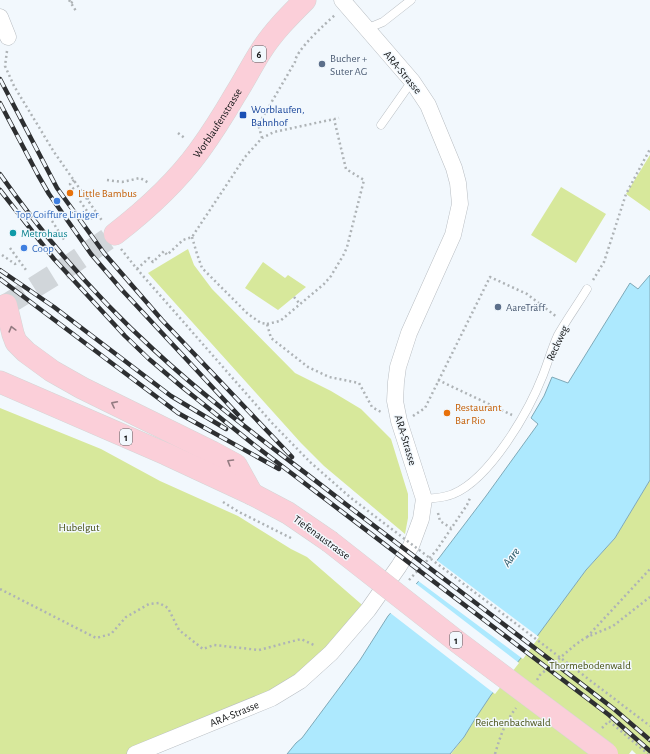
<svg xmlns="http://www.w3.org/2000/svg" width="650" height="754" font-family="'Alegreya Sans',sans-serif">
	<rect width="100%" height="100%" fill="#f2f8fd"/>
	<path fill="#d7e89b" d="M650,155V211L626,194Z
		M561,187L606,214L576,263L531,235Z
		M188,249L194,265L212,289L295,373L331,391L361,409L391,439L408,494V518L405,534L324,466L301,443L148,273Z
		M263,262L285,278L288,275L306,287L278,310L245,288Z
		M0,408L101,449L160,481L238,516L291,549L307,557L368,610L300,681L135,754H0Z
		M650,480V754H636L632,750L629,754H451L464,737L475,719L491,695L586,570L615,538Z"/>
	<path fill="#ade9fe" stroke="#7fa9b8" d="M650,275V480L615,538L586,570L521,658L491,695L475,719L464,737L450,754H287L296,743L302,738L360,660L388,616L439,558L486,496L538,424L531,418L544,396L552,377L568,383L630,283L638,289Z"/>
	<path fill="#f2f8fd" d="M435,559L539,637L523,659L417,580Z
		M415,583L519,663L495,694L389,612Z"/>
	<g fill="none" stroke-linecap="round" stroke-linejoin="round">
		<path stroke="#d1d6da" stroke-width="22" stroke-dasharray="22 11" stroke-linecap="butt" d="M6,305L70,265L115,234"/>
		<g stroke="#b8bdc2" stroke-width="9">
			<path id="lane" d="M366,29L383,22L411,0
				M381,125L412,81
				M424,499C434,498 444,498 453,494C490,479 529,411 543,375C548,362 552,348 558,335C567,319 578,304 587,289"/>
		</g>
		<g stroke="#b8bdc2" stroke-width="17">
			<g id="street">
				<path d="M0,17L8,37"/>
				<path id="s1" d="M135,754L272,698L300,681L331,653L368,610L399,566L411,546L421,519L424,499L399,421L395,401L396,382L398,367L409,333L453,235L460,204L458,183L454,168L428,105L412,81L342,0"/>
			</g>
		</g>
		<g stroke="#d5d5d5" stroke-width="23">
			<g id="primary">
				<path id="s2" d="M115,234C146,210 175,184 199,151C212,133 224,114 235,95C244,81 252,65 261,51C273,32 289,16 305,0"/>
				<path d="M0,309L6,305L13,334L16,342L26,352L52,371L82,388L212,452L236,465L252,494"/>
				<path d="M0,382L166,454L252,494L288,513L329,541"/>
			</g>
		</g>
		<path stroke="#aeb3b6" stroke-width="2.5" stroke-dasharray="2 3" stroke-linecap="butt" d="M69,0L76,11
			M71,3L75,0
			M7,51L5,66L14,86L54,152L103,222
			M178,133L186,139
			M262,138L259,127L260,122L295,62C295,51 326,23 335,15
			M74,180L70,184L75,191
			M107,180L122,182L140,178L149,183
			M87,199L92,196L87,189
			M80,201L94,221
			M52,221L65,241
			M192,237L197,254L202,268L248,314L261,323L267,324L271,338L308,367L329,377L359,383L372,407L381,412
			M10,248L26,270
			M121,249L137,269L272,423L310,462
			M2,255L15,264L19,262
			M137,269L149,258L153,262L164,251L167,255L183,240L192,237L245,157L262,138L274,132L339,118
			M593,280L604,262L626,194L650,149
			M294,297L300,304
			M267,324L280,321L324,284L331,276L344,254L347,247L364,180L346,169L334,119
			M438,380L512,415
			M413,416L425,408L490,277L527,294L557,317
			M223,502L239,512L293,539
			M438,513L440,521L451,528
			M409,580L436,551L467,505L470,498
			M0,589L96,638L111,634L126,617L149,604L159,603L168,608L179,630L203,649L214,645L259,650L301,639L316,646
			M587,637L650,569
			M537,680L540,675L575,645L585,638L613,626L650,597
			M602,728L609,721L648,754
			M495,754C500,737 505,722 516,708"/>
		<use href="#lane" stroke="#fff" stroke-width="8"/>
		<use href="#street" stroke="#fff" stroke-width="16"/>
		<use href="#primary" stroke="#fbcfd9" stroke-width="22"/>
		<g stroke="#2d2f31" stroke-width="4.5">
			<path id="rail" d="M0,79L57,188L104,253L162,320L292,457
				M0,103L38,175L49,194L91,254L122,290L242,419
				M0,174C45,238 96,297 154,350C213,405 279,452 343,502C433,571 524,639 614,709L650,740
				M0,190L54,259L125,336L149,359L182,387L253,444L609,715L650,751
				M0,270L54,307L171,396L226,429
				M0,279L178,413L279,469"/>
		</g>
		<use href="#rail" stroke="#f2f8fd" stroke-width="3" stroke-dasharray="9" stroke-linecap="butt"/>
		<g stroke="#d5d5d5" stroke-width="23" stroke-linecap="butt">
			<path id="primary-bridge" d="M329,541L459,643L607,754"/>
		</g>
		<path stroke="#aeb3b6" stroke-width="2.5" stroke-dasharray="2 3" stroke-linecap="butt" d="M310,462L351,498L650,726"/>
		<use href="#primary-bridge" stroke="#fbcfd9" stroke-width="22"/>
	</g>
	<defs><path id="oneway-chevron" d="M-2-3.5L2.5 0L-2 3.5" fill="none" stroke-width="1.6" stroke-linecap="round" stroke-linejoin="round"/></defs>
	<g stroke="#937b81">
		<use href="#oneway-chevron" transform="translate(12 329) rotate(-105)"/>
		<use href="#oneway-chevron" transform="translate(114 404) rotate(-153)"/>
		<use href="#oneway-chevron" transform="translate(230 462) rotate(-149)"/>
	</g>
	<g fill="#5c6f8a" stroke="#f2f8fd" stroke-width="1.5">
		<circle cx="322" cy="64" r="4"/>
		<circle cx="498" cy="307" r="4"/>
	</g>
	<rect fill="#1a4fb4" stroke="#f2f8fd" stroke-width="1.5" x="239" y="111" width="8" height="8" rx="2"/>
	<g fill="#e8710a" stroke="#f2f8fd" stroke-width="1.5">
		<circle cx="70" cy="193" r="4"/>
		<circle cx="447" cy="413" r="4"/>
	</g>
	<g fill="#3f7fe0" stroke="#f2f8fd" stroke-width="1.5">
		<circle cx="57" cy="201" r="4"/>
		<circle cx="24" cy="248" r="4"/>
	</g>
	<circle fill="#0f9aa8" stroke="#f2f8fd" stroke-width="1.5" cx="13" cy="233" r="4"/>
	<g text-anchor="middle" stroke-width="3" stroke-linejoin="round" paint-order="stroke">
		<g fill="#f2f8fd" stroke="#56595b" stroke-width="1">
			<rect x="252" y="46" width="14" height="16" rx="3"/>
			<rect x="120" y="429" width="12" height="16" rx="3"/>
			<rect x="450" y="632" width="12" height="16" rx="3"/>
		</g>
		<g font-size="10" font-weight="bold" fill="#131516">
			<text x="259" y="58">6</text>
			<text x="126" y="441">1</text>
			<text x="456" y="644">1</text>
		</g>
		<g font-size="11" fill="#4e5e75" stroke="#f2f8fd" text-anchor="start">
			<text x="330" y="62">Bucher +<tspan x="330" dy="13">Suter AG</tspan></text>
			<text x="506" y="311">AareTräff</text>
		</g>
		<g font-size="11" fill="#131516" stroke="#f2f8fd">
			<text transform="translate(403 72) rotate(50)" y="4">ARA-Strasse</text>
			<text dy="4" stroke="none"><textPath href="#s2" startOffset="152">Worblaufenstrasse</textPath></text>
			<text transform="translate(557 343) rotate(-65)" y="4">Reckweg</text>
			<text transform="translate(406 440) rotate(73)" y="4">ARA-Strasse</text>
			<text transform="translate(322 537) rotate(36)" y="4">Tiefenaustrasse</text>
			<text dy="4" stroke="none"><textPath href="#s1" startOffset="107">ARA-Strasse</textPath></text>
		</g>
		<g font-size="11" fill="#164399" stroke="#f2f8fd" text-anchor="start">
			<text x="251" y="113">Worblaufen,<tspan x="251" dy="13">Bahnhof</tspan></text>
		</g>
		<g font-size="11" fill="#c56008" stroke="#f2f8fd" text-anchor="start">
			<text x="78" y="197">Little Bambus</text>
			<text x="455" y="411">Restaurant<tspan x="455" dy="13">Bar Rio</tspan></text>
		</g>
		<g font-size="11" fill="#366cbe" stroke="#f2f8fd">
			<text x="57" y="218">Top Coiffure Liniger</text>
			<text x="32" y="252" text-anchor="start">Coop</text>
		</g>
		<g font-size="11" fill="#0d838f" stroke="#f2f8fd" text-anchor="start">
			<text x="21" y="237">Metrohaus</text>
		</g>
		<g font-size="11" fill="#475113" stroke="#f2f8fd">
			<text x="79" y="531">Hubelgut</text>
			<text x="590" y="669">Thormebodenwald</text>
			<text x="513" y="726">Reichenbachwald</text>
		</g>
		<g font-size="12" font-style="italic" fill="#1d4d5c" stroke="#f2f8fd">
			<text transform="translate(511 557) rotate(-53)" y="4">Aare</text>
		</g>
	</g>
</svg>
